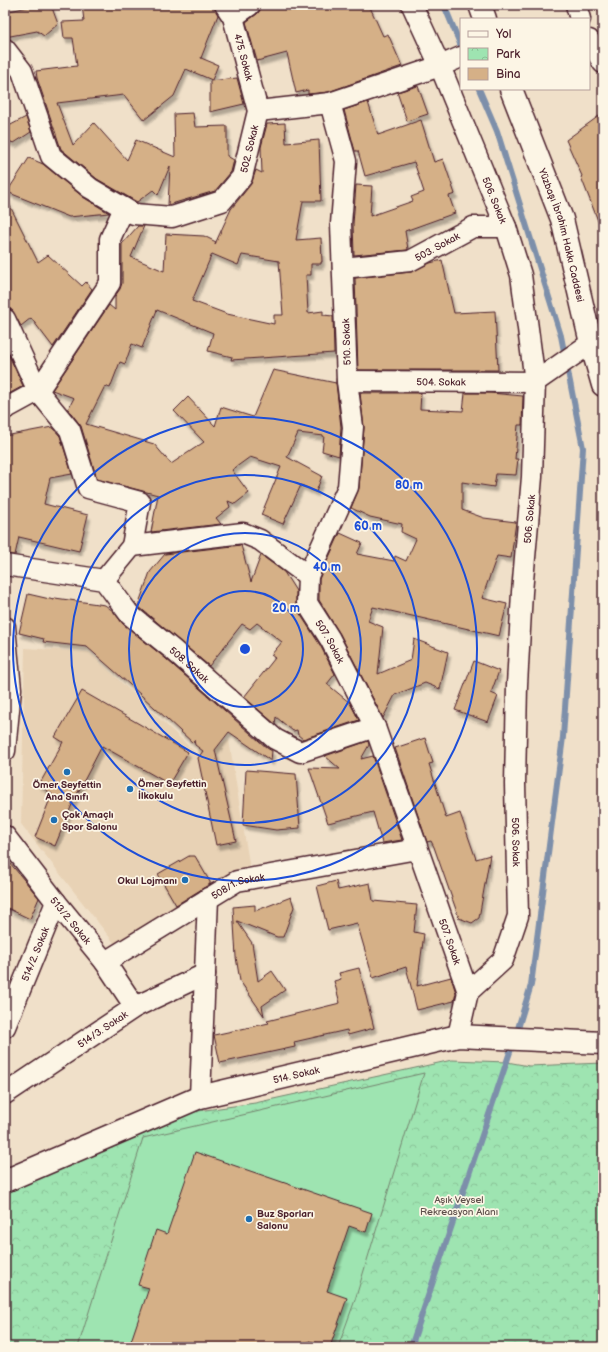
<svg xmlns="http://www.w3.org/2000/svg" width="608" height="1352" font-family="'Balsamiq Sans',sans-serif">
	<defs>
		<pattern id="park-crowns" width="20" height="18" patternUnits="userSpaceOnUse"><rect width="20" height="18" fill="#9ee4b1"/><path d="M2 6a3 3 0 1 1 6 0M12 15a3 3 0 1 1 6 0" fill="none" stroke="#8ac398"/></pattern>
		<filter id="shadow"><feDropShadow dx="2.5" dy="4.5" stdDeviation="1" flood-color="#0004"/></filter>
	</defs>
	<rect width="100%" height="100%" fill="#f0e0c9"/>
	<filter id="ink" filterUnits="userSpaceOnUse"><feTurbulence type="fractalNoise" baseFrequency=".025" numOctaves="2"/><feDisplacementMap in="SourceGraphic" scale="8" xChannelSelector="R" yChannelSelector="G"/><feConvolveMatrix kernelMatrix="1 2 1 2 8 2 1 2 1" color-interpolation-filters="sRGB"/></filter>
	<g filter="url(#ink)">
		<path fill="#e8d2b5" d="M25,648L89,652L196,753L229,740L250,869L118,948L21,824Z"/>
		<path fill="url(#park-crowns)" stroke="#74826e" d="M452,1060L507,1062L529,1066L603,1063V1347H5V1188L177,1114L255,1103Z"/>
		<path fill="#9ee4b1" stroke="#74826e" d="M424,1073L355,1300L338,1347H78L143,1138Z"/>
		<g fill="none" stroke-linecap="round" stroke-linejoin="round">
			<path stroke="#7d8faa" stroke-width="6" d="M444,5L461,46
				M479,89L497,131L561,336L583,448L563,737L531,985L516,1035
				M411,1347L513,1043"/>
		</g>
		<path fill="#d5b087" stroke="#4a1f2b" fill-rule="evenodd" filter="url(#shadow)" d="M37,5H51L58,24L44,36L37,31L5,37V12Z
			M82,5H214L218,15L201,58L218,65L212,80L186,69L174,96L144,120L124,95L57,103L73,145L94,123L127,160L136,140L175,157L174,114L193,113L195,127L227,126V156L234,160L231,172L215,191L168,205L170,166L158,195L153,190L137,202L97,179L61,149L37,78L36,71L77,66L73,38H64L62,22L84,21Z
			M261,5H369L383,36L388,34L402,66L328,92L308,94V90L296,93L287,53L257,61L246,22L257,14L260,10Z
			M237,78L244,104L210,112V81Z
			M418,86L428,114L407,121L397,92Z
			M368,102L378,135L421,120L434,162L443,159L455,194L449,196L455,213L405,231L408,249L407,250L354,255L353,224L356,185L372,186L370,216L413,201L411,197L424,192L414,162L365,176L358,151H355L344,110Z
			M603,113V230L602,231L581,177L582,176L566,140Z
			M26,117L31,132L14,143L5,140V128Z
			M285,123L286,143L319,140L321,201H303L296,240L321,238L322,262H321V264H311V275H306L308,313L323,311V315L333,316L334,353L231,360L232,357L208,351L213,333L157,310L142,348L132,344L125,364L120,362L110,388L105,386L86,424L154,444L171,464L204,442L174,411L188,397L215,426L221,407L253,417L273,370L336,383L341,427L339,456L322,451L324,436L298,433L287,457L322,476L316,492L301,485L283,524L261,515L281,467L250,457L232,470L249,493L235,504L228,501L230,507L216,518L221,524L151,532L158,495L97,479L81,426L68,409L74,398L52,390L109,305L115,310V296L120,289L122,283V244L138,226H144L131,257L164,271L166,234L204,236L216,242L215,244L231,209L251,184L256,170L262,173L261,147L267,124ZM212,254L238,265L242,255L279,261L283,315H274V324L227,314L192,301Z
			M29,158L43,164L83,197L109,213L69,217L7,192Z
			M5,196L38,262L48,255L82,286L86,282L92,289L53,347L31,318L21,326L12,310L5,308Z
			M442,260L454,313L495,311L498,370H358L355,278L411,272L430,263Z
			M5,347L23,386L5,396Z
			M360,393H421L420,409L463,411L465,393H490L523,396L522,425H518L515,459H518L516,475L496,474L494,487L462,482V510L484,518L516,522L511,558L497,556L482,598L507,604L499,636L373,607L368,621L383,627L378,674L411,660L414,639L448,652L440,689L425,683L395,695L383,718L340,634L319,600V579L340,533L362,543L357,554L394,561L395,556L406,561L416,539L401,532L402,524L370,517L351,508L359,488L364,428Z
			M52,427L60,436L72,474L50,478L44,504L88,515L79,551L19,537L15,555L5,554V436Z
			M241,545L251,582L261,555L284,572L296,591V603L297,609L320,645L335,674L327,684L350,703L359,720L303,739L298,735L297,730L293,731L276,717L275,724L244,697L275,658L271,655L282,642L257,623L250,629L242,624L209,666L138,606L150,572L165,554Z
			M28,594L54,600L55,598L105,605L113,611L123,624L165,658L267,748L272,751L271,761L229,732L215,750L236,841L216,845L198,758L203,751L195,745L194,740L193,743L129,684L87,647L43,642L44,639L19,633Z
			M474,661L499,671L491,693L498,696L488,722L455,710Z
			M82,691L188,752L169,784L102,746L73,802L55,846L35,837L52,794L39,785L63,742L55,737Z
			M425,738L433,763L429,764L446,818L460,813L476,859L490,855L479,918L472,923L459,918L434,847L431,841L427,842L395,748Z
			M368,741L369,745L361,759L373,756L402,840L382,843L373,812L328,823L309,768L340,769L325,756Z
			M246,770L296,774L300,828L276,830L243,825Z
			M189,856H195L210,882V884L176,905L158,874Z
			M5,857L39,898L30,919L5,907Z
			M336,881L338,890L370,883L373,901L417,905L414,932L424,934L417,986L451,977L456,993L454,1001L417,1010L406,967L373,978L357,923L328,930L317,886Z
			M291,897L294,907L283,937H277L237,921L252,943L258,981L272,971L285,990L262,1006L264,1016L240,981L236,957L233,907L255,905V911Z
			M359,968L374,1028L348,1035L347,1030L294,1042L295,1047L220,1063L214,1035L269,1023L267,1021L340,1003L334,981L341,979L339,973Z
			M195,1152L372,1213L366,1232L349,1226L327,1291L347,1298L330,1347L309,1341L308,1347H129L149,1288L138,1285L156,1230L167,1234Z"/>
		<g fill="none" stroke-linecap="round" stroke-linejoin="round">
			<g stroke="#4a1f2b" stroke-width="23">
				<g id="street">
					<path id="s1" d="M412,5L440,66L506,227L521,275L535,382L532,477L522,592L517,685L515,784L518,916L503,960L468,992L458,1036"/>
					<path d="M576,5L580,19"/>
					<path d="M233,17L250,5"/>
					<path d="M589,40L603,63"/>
					<path id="s2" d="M5,49L22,71L51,156L90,188L134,214L172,217L222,201L242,177L258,111L233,17L225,5"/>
					<path d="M258,111L330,103L440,66L461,57"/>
					<path id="s3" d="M343,268L410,261L473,227H506"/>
					<path id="s4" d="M5,319L38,391L70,430L88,488L140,502L132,546L243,533L260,540L308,576L307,603L330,639L375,727L468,992"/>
					<path id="s5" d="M347,381L535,382L591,343L603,336"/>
					<path d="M5,409L38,391L110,283V239L124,208"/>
					<path id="s6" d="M5,565L104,580L130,615L172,649L275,739L300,752L375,727"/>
					<path d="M308,576L348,487L353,427L347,381L341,224L346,161L330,103"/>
					<path d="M104,580L132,546"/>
					<path d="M5,627L11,689L5,751"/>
					<path id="s7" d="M5,836L56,902L105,962L135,1007"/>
					<path id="s8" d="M105,962L237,881L417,849"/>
					<path id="s9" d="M5,1027L56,902"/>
					<path id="s10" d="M5,1094L135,1007L205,974"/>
					<path d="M200,1097L208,898"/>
				</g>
			</g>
			<g stroke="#4a1f2b" stroke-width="25">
				<g id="secondary">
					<path d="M480,5L485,19"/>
					<path id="s11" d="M511,89L562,219L591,343L603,385"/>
					<path id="s12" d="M5,1181L200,1097L458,1036L603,1043"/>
				</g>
			</g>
			<use href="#street" stroke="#fcf5e5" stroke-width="20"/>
			<use href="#secondary" stroke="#fcf5e5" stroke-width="22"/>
		</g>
	</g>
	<g fill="none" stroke="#1d4ed8" stroke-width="2">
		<circle cx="245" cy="649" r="58"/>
		<circle cx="245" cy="649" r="116"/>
		<circle cx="245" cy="649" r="174"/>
		<circle cx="245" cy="649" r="232"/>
	</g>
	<g fill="#1f6fb2" stroke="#fcf5e5" stroke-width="1.5">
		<circle cx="67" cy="772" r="4"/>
		<circle cx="130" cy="789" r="4"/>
		<circle cx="54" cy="820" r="4"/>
		<circle cx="185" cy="880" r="4"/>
		<circle cx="249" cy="1219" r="4"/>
	</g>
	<g text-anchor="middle" stroke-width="3.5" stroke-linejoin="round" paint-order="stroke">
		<g font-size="10" fill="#4a1f2b" stroke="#fcf5e5">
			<text transform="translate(244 57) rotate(75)" y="4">475. Sokak</text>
			<text dy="4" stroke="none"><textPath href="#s2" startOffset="370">502. Sokak</textPath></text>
			<text dy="4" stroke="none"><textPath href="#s1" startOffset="212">506. Sokak</textPath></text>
			<text dy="4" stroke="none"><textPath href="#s11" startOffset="155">Yüzbaşı İbrahim Hakkı Caddesi</textPath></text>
			<text dy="4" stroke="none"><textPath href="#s3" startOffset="98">503. Sokak</textPath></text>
			<text transform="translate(346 342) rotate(-92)" y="4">510. Sokak</text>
			<text dy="4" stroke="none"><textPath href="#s5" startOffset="94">504. Sokak</textPath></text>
			<text transform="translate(529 519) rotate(-85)" y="4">506. Sokak</text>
			<text dy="4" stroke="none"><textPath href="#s4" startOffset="551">507. Sokak</textPath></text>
			<text dy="4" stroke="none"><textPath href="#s6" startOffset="221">508. Sokak</textPath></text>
			<text dy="4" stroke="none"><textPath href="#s1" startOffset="860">506. Sokak</textPath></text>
			<text dy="4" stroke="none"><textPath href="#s8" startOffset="154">508/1. Sokak</textPath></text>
			<text dy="4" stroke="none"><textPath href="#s7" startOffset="107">513/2. Sokak</textPath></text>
			<text dy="4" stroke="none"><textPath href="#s4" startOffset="875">507. Sokak</textPath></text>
			<text dy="4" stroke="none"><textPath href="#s9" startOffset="79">514/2. Sokak</textPath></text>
			<text dy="4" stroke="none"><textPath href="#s10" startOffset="117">514/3. Sokak</textPath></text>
			<text dy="4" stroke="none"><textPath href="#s12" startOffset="311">514. Sokak</textPath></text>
		</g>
		<g font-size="10" font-weight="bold" fill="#4a1f2b" stroke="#fcf5e5" text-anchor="start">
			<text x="138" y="787">Ömer Seyfettin<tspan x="138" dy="12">İlkokulu</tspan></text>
			<text x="67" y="788" text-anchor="middle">Ömer Seyfettin<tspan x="67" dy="12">Ana Sınıfı</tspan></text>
			<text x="62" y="818">Çok Amaçlı<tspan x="62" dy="12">Spor Salonu</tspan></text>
			<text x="177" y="884" text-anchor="end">Okul Lojmanı</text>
			<text x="257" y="1217">Buz Sporları<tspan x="257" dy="12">Salonu</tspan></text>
		</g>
		<g font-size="10" fill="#5f504c" stroke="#fcf5e5">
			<text x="459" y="1203">Aşık Veysel<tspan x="459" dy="12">Rekreasyon Alanı</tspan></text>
		</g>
	</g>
	<circle cx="245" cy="649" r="6" fill="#1d4ed8" stroke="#fcf5e5" stroke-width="2"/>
	<g font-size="12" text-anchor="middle" font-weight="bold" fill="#1d4ed8" stroke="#fcf5e5" stroke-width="3.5" stroke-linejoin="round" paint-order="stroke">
		<text x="409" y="489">80 m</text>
		<text x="368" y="530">60 m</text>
		<text x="327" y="571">40 m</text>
		<text x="286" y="612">20 m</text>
	</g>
	<rect width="608" height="1352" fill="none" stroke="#fcf5e5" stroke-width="20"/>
	<rect x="10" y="10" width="588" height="1332" fill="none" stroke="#4a1f2b" stroke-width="1.5" filter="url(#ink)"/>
	<rect x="460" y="18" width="130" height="72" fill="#fcf5e5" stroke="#b59f9b"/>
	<rect x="468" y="31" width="20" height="6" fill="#fcf5e5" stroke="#b59f9b"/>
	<text x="496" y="38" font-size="12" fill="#4a1f2b">Yol</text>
	<rect x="468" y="48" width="20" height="12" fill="url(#park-crowns)" stroke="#b59f9b"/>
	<text x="496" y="58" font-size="12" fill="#4a1f2b">Park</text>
	<rect x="468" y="68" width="20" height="12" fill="#d5b087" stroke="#b59f9b"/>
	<text x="496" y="78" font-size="12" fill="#4a1f2b">Bina</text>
</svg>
